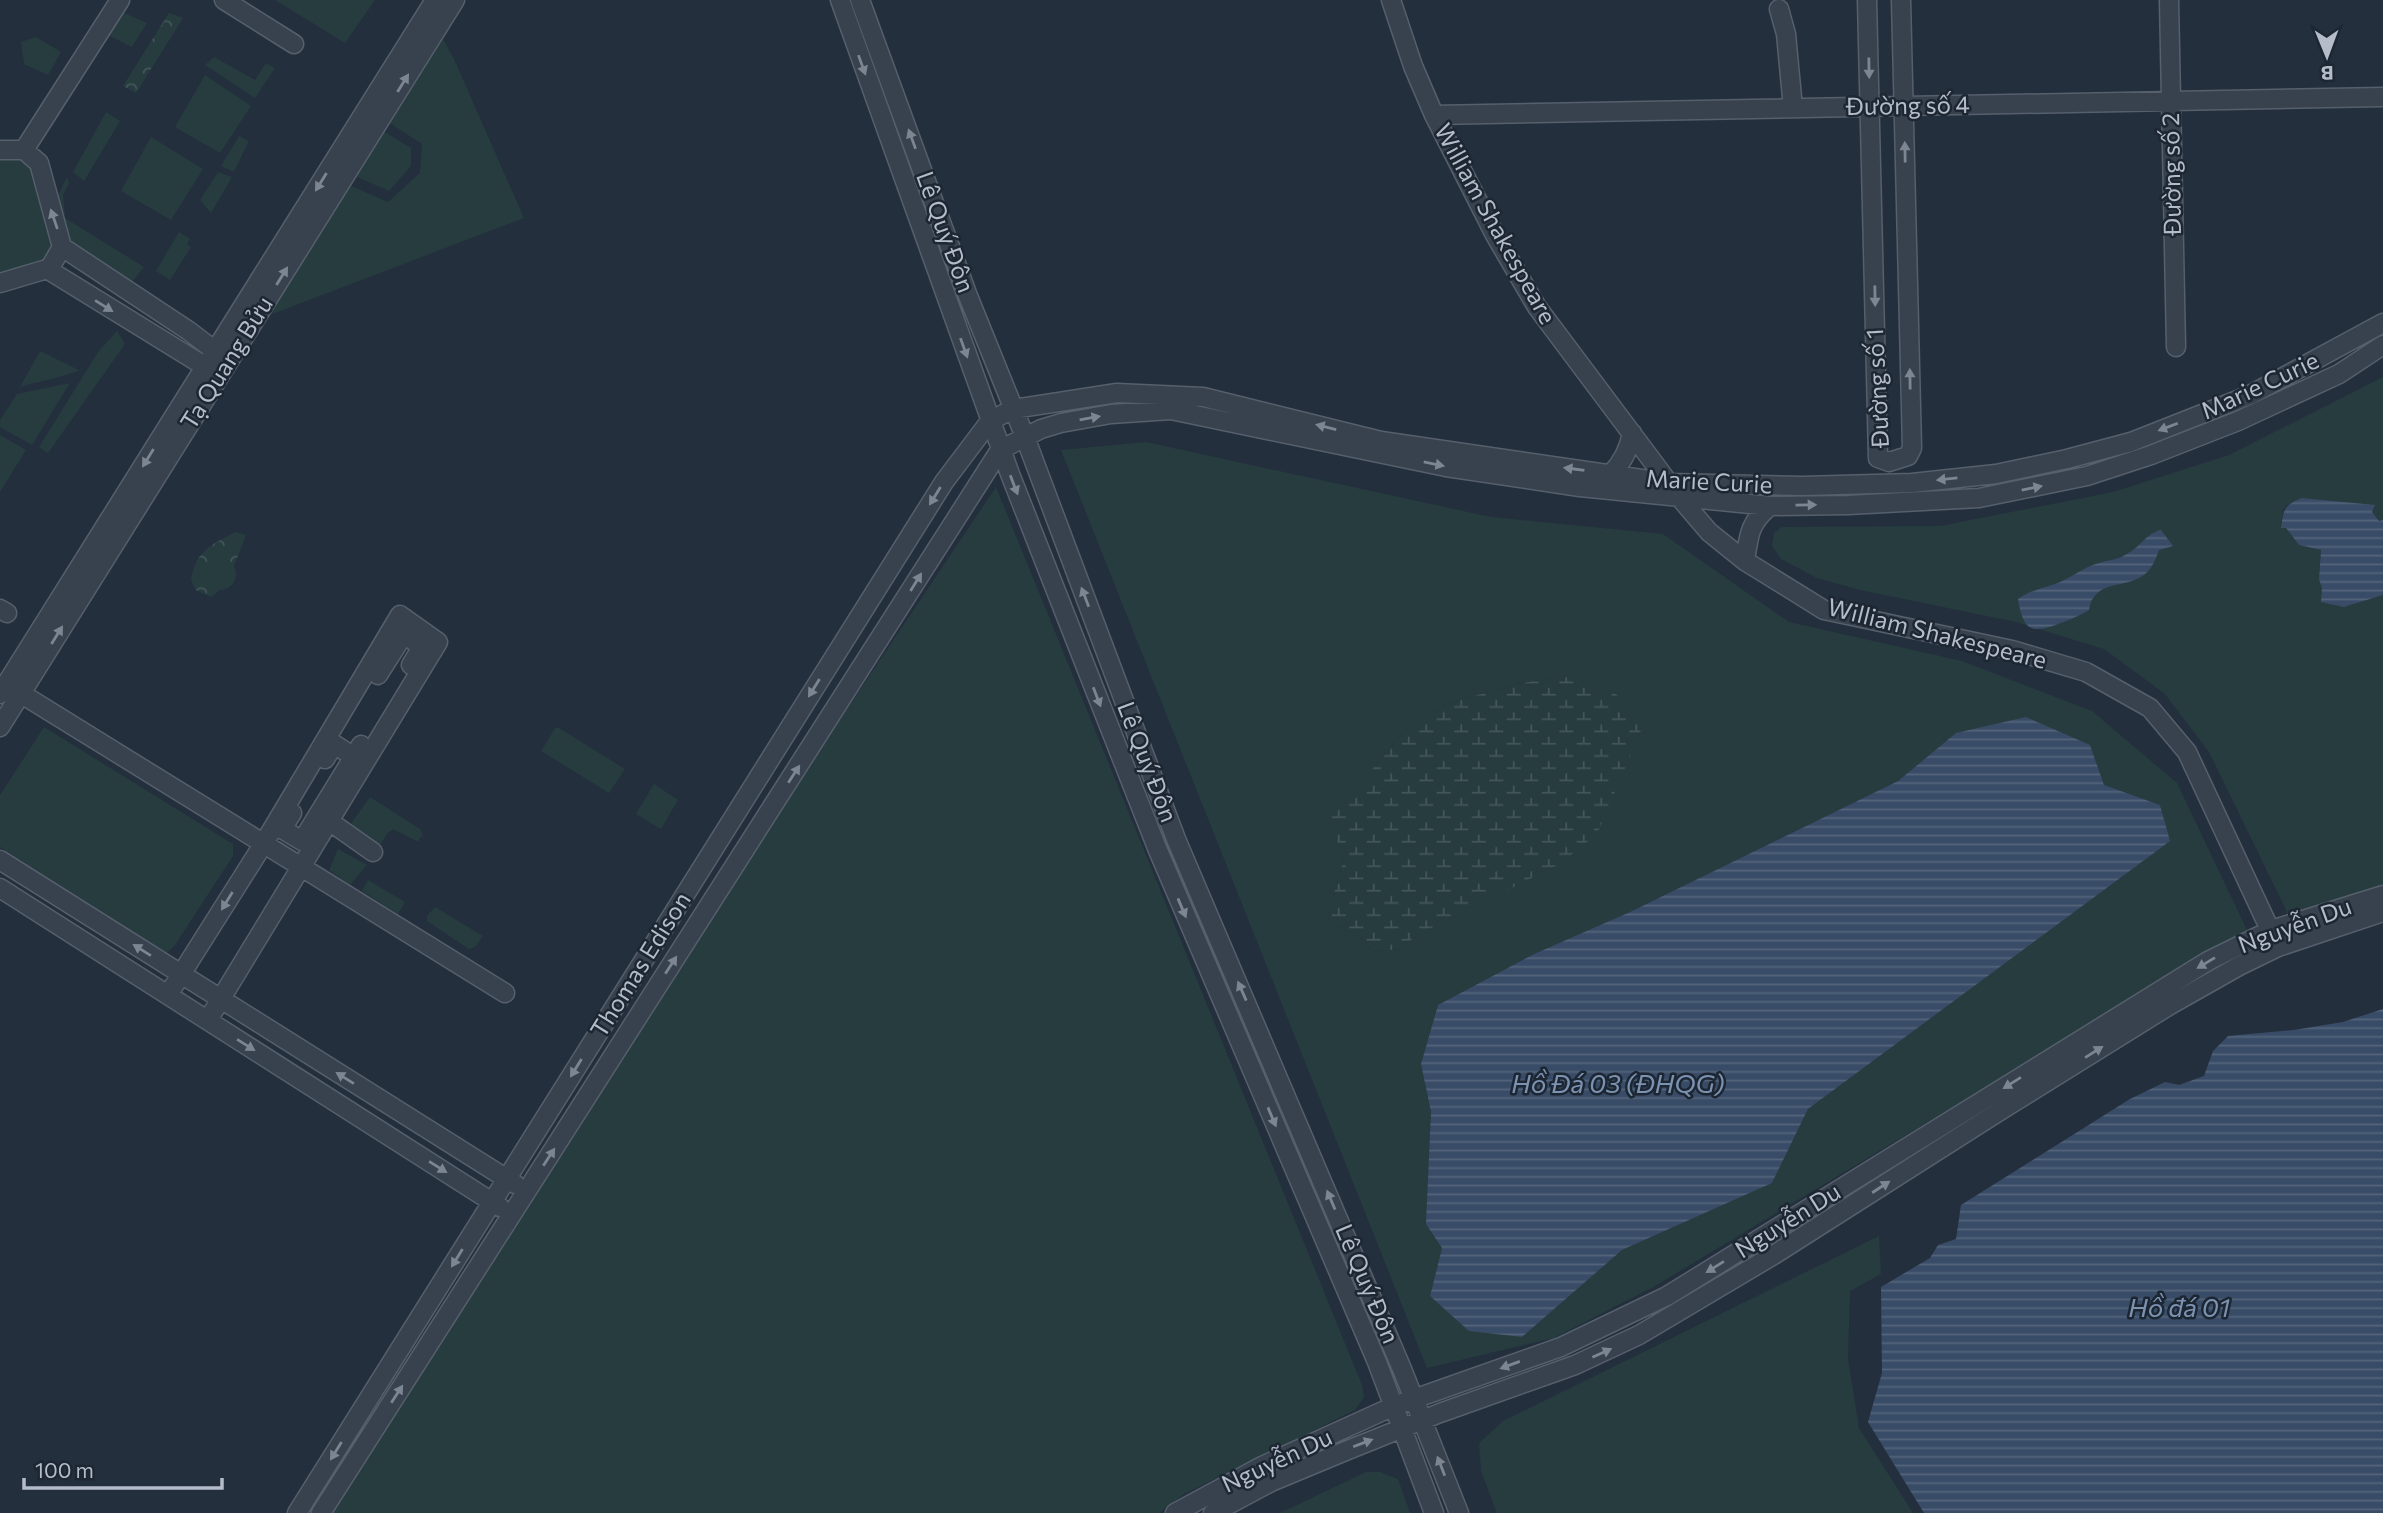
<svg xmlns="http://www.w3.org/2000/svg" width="2383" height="1513" font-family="Commissioner,sans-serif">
	<defs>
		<pattern id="forest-crowns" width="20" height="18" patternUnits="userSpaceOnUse" patternTransform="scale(1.75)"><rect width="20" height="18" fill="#263c3f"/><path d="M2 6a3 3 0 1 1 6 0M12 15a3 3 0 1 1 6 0" fill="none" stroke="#435659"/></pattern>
		<pattern id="wetland-marsh" width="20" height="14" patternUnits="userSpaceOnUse" patternTransform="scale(1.75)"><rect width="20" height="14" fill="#263c3f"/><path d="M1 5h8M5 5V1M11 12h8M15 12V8" fill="none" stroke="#435659"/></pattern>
		<pattern id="water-rules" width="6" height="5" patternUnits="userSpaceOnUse" patternTransform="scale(1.75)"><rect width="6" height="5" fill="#394c67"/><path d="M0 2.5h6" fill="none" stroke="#53647b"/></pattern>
	</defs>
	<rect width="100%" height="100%" fill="#242f3e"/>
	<path fill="#263c3f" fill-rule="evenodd" d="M275,0H375L345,43Z
		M122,12L147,23L132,47L106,34Z
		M435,25L454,59L524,218L275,313L254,316L340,181L388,202L420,173L422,144L379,116Z
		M36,37L61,52L48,75L24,64L21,42Z
		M214,57L255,80L266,63L275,68L255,98L205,65Z
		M205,75L251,106L220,153L175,127Z
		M106,112L120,121L84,181L73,172Z
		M375,126L411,148V166L389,191L346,172Z
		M239,136L249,141L234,172L221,166Z
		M151,137L203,169L171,220L121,191Z
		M0,154L20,157L34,167L53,247L48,264L0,279Z
		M218,172L232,177L211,213L200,200Z
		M67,177L69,183L63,195L65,218L144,267L133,281H125L59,240L53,206Z
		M179,232L190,239L187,244L191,247L170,280L156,271Z
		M117,331L125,344L48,453L39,447L98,352Z
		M40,351L79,370C72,375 32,383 20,387Z
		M2383,377V520L2379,521L2372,512L2375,506L2287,505L2283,510L2281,527L2286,528L2299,545L2321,550C2318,585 2318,584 2344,607L2383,595V886L2289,916L2209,752L2165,694L2104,649L2016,622L1860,590L1817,578L1781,559L1772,546L1774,533L1782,527L1940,526L2113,492L2229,455Z
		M70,383L32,445L0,427V420L17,394Z
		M0,435L26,450L0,492Z
		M1146,442L1491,517L1663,534L1789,622L1962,661L2092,711L2177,783L2247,930L1655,1286L1554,1338L1427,1368L1061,450ZM1562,676L1583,684L1644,722L1624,767L1421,933L1398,949L1373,952L1361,938L1328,921L1336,884L1343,862L1329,808L1362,782L1402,733L1446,704L1512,685ZM1956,733L2090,745L2104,786L2160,805L2169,841L1808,1109L1772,1183L1622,1250L1522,1337L1430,1296L1442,1248L1427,1224L1431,1112L1421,1064L1438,1005L1534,954L1630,912L1898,781Z
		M996,487L1362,1385L1364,1397L1355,1410L1184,1494L1159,1513H331L703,924Z
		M204 574a16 16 0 1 1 32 0a16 16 0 1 1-32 0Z
		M44,727L233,844V856L175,945L167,953L0,847V795Z
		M555,728H559L625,769L609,793L541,751Z
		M654,784L678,800L661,829L636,814Z
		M370,797L420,829L423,836L419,838V842L393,829L387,834L380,845L350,825Z
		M338,849L367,865L350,885L329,870Z
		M368,880L405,902L398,914L362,891Z
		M435,907L483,936L475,947L469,949L427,921V916Z
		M1879,1236L1881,1274L1850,1291L1848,1359L1859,1428L1913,1513H1497L1481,1471L1479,1443L1503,1421Z
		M1366,1472H1380L1398,1479L1410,1513H1280Z"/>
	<path fill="url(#forest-crowns)" d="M169,13L183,18L136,93L123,86Z
		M236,532L246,535L234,566C212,541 189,583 220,590L211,597L196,590L191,580C196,550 211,545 236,532Z"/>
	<path fill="url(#wetland-marsh)" d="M1562,676L1615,693L1644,723L1597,834L1560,864L1421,933L1398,949L1373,952L1361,938L1328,921L1336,884L1343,862L1328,808L1362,782L1402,733L1446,704L1512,685Z"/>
	<path fill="url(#water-rules)" d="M2301,498L2375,505L2372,512L2379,521L2383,520V595L2344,607L2321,602L2322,588L2319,579L2321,550L2299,545L2286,528H2281C2284,508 2283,507 2301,498Z
		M2161,530L2173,546L2159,550C2156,558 2152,569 2145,574C2126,590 2094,578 2089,610C2079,616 2069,620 2058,624C2030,635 2023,629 2018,599C2031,589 2049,588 2064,580C2075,575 2086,566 2099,563C2108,560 2117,560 2125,555C2140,548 2145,534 2161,530Z
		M2026,717L2090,745L2104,785L2160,805L2170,841L1808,1109L1772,1183L1622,1250L1522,1337L1469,1331L1430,1296L1442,1248L1426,1224L1431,1112L1421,1064L1438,1005L1534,954L1630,912L1898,781L1956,733Z
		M2383,1009V1513H1924L1868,1422L1882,1373L1881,1287L1930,1258L1938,1245L1956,1239L1961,1205L2130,1099L2165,1082L2179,1085L2204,1076L2213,1051L2228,1036L2294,1030L2343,1022Z"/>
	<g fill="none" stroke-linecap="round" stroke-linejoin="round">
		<g stroke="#565f6c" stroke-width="21">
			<path id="minor" d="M224,0L294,44
				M840,0L1010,474L1157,848L1377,1362L1434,1513
				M860,0L968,296L1025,437L1176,839L1402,1369L1459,1513
				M1391,0L1413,66L1434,115L1495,235L1537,307L1680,498L1709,532L1745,561L1824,610L2012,650L2086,672L2150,708L2187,752L2278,947
				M1867,0L1878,458L1889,462L1908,456L1912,448L1901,0
				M2169,0L2176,347
				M1779,9L1786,34L1793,108
				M1434,115L2383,97
				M0,150H24L39,163L62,247L51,266L47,269L0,283
				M24,150L120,0
				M62,247L189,331L223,357
				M47,269L214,372
				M1611,474C1623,462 1629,449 1632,433
				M1745,561C1749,535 1749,523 1770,506
				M0,609L7,613
				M378,675L404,634L422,647L411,665
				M12,688L505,993
				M0,694L435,0
				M0,727L455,0
				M325,759L334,744L354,757
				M292,813L282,829L302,841L361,745
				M329,821L373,852
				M0,860L515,1184
				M0,888L500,1207
				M168,995L264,843L400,615L438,642L208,1020
				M297,1513L944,482L990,421L1013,409L1117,393L1203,397L1381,441L1669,483L1802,486L1912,483L1996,474L2067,459L2131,442L2250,395L2383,323
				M321,1513L1000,450L1041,429L1061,423L1111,414L1171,410L1446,467L1580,487L1770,506L1848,505L1979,498L2087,476L2151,455L2238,421L2339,374L2383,345
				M1175,1513L1262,1466L1394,1406L1561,1347L1667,1296L2208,961L2271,930L2383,895
				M1213,1513L1271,1482L1348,1450L1440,1413L1575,1365L1639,1335L1772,1256L2003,1109L2170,1005L2239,966L2278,947L2383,912"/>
		</g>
		<use href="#minor" stroke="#38414e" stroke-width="18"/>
	</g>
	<defs><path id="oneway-solid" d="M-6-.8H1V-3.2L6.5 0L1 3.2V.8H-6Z" transform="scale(1.75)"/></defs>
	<g fill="#7c8592">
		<use href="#oneway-solid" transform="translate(862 65) rotate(70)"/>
		<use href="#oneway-solid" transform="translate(1869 68) rotate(89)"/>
		<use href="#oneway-solid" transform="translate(403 83) rotate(-58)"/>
		<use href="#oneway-solid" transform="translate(912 139) rotate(-110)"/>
		<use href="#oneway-solid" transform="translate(1905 152) rotate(-91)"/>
		<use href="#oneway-solid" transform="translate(321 182) rotate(122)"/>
		<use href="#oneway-solid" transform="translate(54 219) rotate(-109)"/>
		<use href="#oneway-solid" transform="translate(282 276) rotate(-58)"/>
		<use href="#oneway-solid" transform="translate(1875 296) rotate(89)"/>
		<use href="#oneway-solid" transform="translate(104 306) rotate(32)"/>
		<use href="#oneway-solid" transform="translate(964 348) rotate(70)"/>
		<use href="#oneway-solid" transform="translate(1910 379) rotate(-91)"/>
		<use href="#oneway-solid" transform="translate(1090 418) rotate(-10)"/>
		<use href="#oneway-solid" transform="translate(1326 427) rotate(-166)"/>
		<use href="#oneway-solid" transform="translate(2168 427) rotate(159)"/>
		<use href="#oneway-solid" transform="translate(148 458) rotate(122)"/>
		<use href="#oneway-solid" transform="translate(1434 464) rotate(11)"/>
		<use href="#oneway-solid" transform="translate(1574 469) rotate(-172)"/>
		<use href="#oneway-solid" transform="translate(1947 479) rotate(174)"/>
		<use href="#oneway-solid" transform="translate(1014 485) rotate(69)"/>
		<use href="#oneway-solid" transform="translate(2032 488) rotate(-11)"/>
		<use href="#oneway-solid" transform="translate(935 496) rotate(122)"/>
		<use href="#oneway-solid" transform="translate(1806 505) rotate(-1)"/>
		<use href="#oneway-solid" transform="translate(916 582) rotate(-58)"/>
		<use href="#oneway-solid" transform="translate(1085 597) rotate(-111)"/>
		<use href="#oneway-solid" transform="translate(57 635) rotate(-58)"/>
		<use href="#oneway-solid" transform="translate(814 688) rotate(122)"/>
		<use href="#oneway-solid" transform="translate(1097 697) rotate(69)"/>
		<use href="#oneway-solid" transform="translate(794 774) rotate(-57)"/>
		<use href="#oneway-solid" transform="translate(227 901) rotate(122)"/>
		<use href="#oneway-solid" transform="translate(1182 908) rotate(67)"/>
		<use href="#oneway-solid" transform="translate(142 950) rotate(-148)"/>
		<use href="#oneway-solid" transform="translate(2206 963) rotate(149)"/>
		<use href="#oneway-solid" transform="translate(671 965) rotate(-57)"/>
		<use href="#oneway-solid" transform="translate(1242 991) rotate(-114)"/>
		<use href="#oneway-solid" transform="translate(246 1045) rotate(32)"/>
		<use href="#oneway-solid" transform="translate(2094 1052) rotate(-32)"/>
		<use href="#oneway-solid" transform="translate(576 1068) rotate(122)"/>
		<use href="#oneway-solid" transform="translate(345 1078) rotate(-148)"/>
		<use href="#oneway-solid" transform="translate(2012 1083) rotate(148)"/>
		<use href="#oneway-solid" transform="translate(1272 1117) rotate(67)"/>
		<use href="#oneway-solid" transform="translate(549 1157) rotate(-57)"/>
		<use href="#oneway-solid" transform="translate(438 1167) rotate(32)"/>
		<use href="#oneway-solid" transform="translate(1881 1187) rotate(-33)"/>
		<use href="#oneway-solid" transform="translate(1331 1200) rotate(-113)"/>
		<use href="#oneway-solid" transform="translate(457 1258) rotate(122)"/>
		<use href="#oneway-solid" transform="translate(1715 1267) rotate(148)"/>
		<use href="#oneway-solid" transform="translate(1602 1353) rotate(-24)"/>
		<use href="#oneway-solid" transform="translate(1510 1365) rotate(160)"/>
		<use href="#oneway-solid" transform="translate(397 1394) rotate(-57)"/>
		<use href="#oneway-solid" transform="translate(1363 1443) rotate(-21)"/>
		<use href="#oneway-solid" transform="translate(336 1451) rotate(122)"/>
		<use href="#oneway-solid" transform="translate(1441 1466) rotate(-111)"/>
	</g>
	<g text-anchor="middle" stroke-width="5" stroke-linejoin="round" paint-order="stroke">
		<g font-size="24" fill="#b4bcc9" stroke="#1d2633">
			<text transform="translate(1908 106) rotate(-1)" y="8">Đường số 4</text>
			<text transform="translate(2172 174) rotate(-91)" y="8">Đường số 2</text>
			<text transform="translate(1495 224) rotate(61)" y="8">William Shakespeare</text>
			<text transform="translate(945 232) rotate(70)" y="8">Lê Quý Đôn</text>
			<text transform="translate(227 363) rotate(-58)" y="8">Tạ Quang Bửu</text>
			<text transform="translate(2260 386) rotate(-25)" y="8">Marie Curie</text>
			<text transform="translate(1878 388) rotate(-93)" y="8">Đường số 1</text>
			<text transform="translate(1709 482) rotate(3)" y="8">Marie Curie</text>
			<text transform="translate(1937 634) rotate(14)" y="8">William Shakespeare</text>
			<text transform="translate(1147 762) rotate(69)" y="8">Lê Quý Đôn</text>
			<text transform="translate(2295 926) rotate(-20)" y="8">Nguyễn Du</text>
			<text transform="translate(641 965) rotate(-58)" y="8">Thomas Edison</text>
			<text transform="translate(1788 1221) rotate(-32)" y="8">Nguyễn Du</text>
			<text transform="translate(1367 1284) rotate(67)" y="8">Lê Quý Đôn</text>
			<text transform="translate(1277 1461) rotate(-25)" y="8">Nguyễn Du</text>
		</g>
		<g font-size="26" font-style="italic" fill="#7c92b1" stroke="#1d2633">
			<text x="1618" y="1093">Hồ Đá 03 (ĐHQG)</text>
			<text x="2179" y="1317">Hồ đá 01</text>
		</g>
	</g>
	<g transform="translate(2327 56) rotate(179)" stroke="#1d2633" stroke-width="5" paint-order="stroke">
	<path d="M0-5L12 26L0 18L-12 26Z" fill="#b4bcc9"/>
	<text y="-10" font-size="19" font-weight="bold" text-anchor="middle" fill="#b4bcc9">B</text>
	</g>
	<path d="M24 1478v10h198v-10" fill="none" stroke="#b4bcc9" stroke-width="3.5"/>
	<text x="35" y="1478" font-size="21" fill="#b4bcc9" stroke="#1d2633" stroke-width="5" paint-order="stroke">100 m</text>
</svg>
